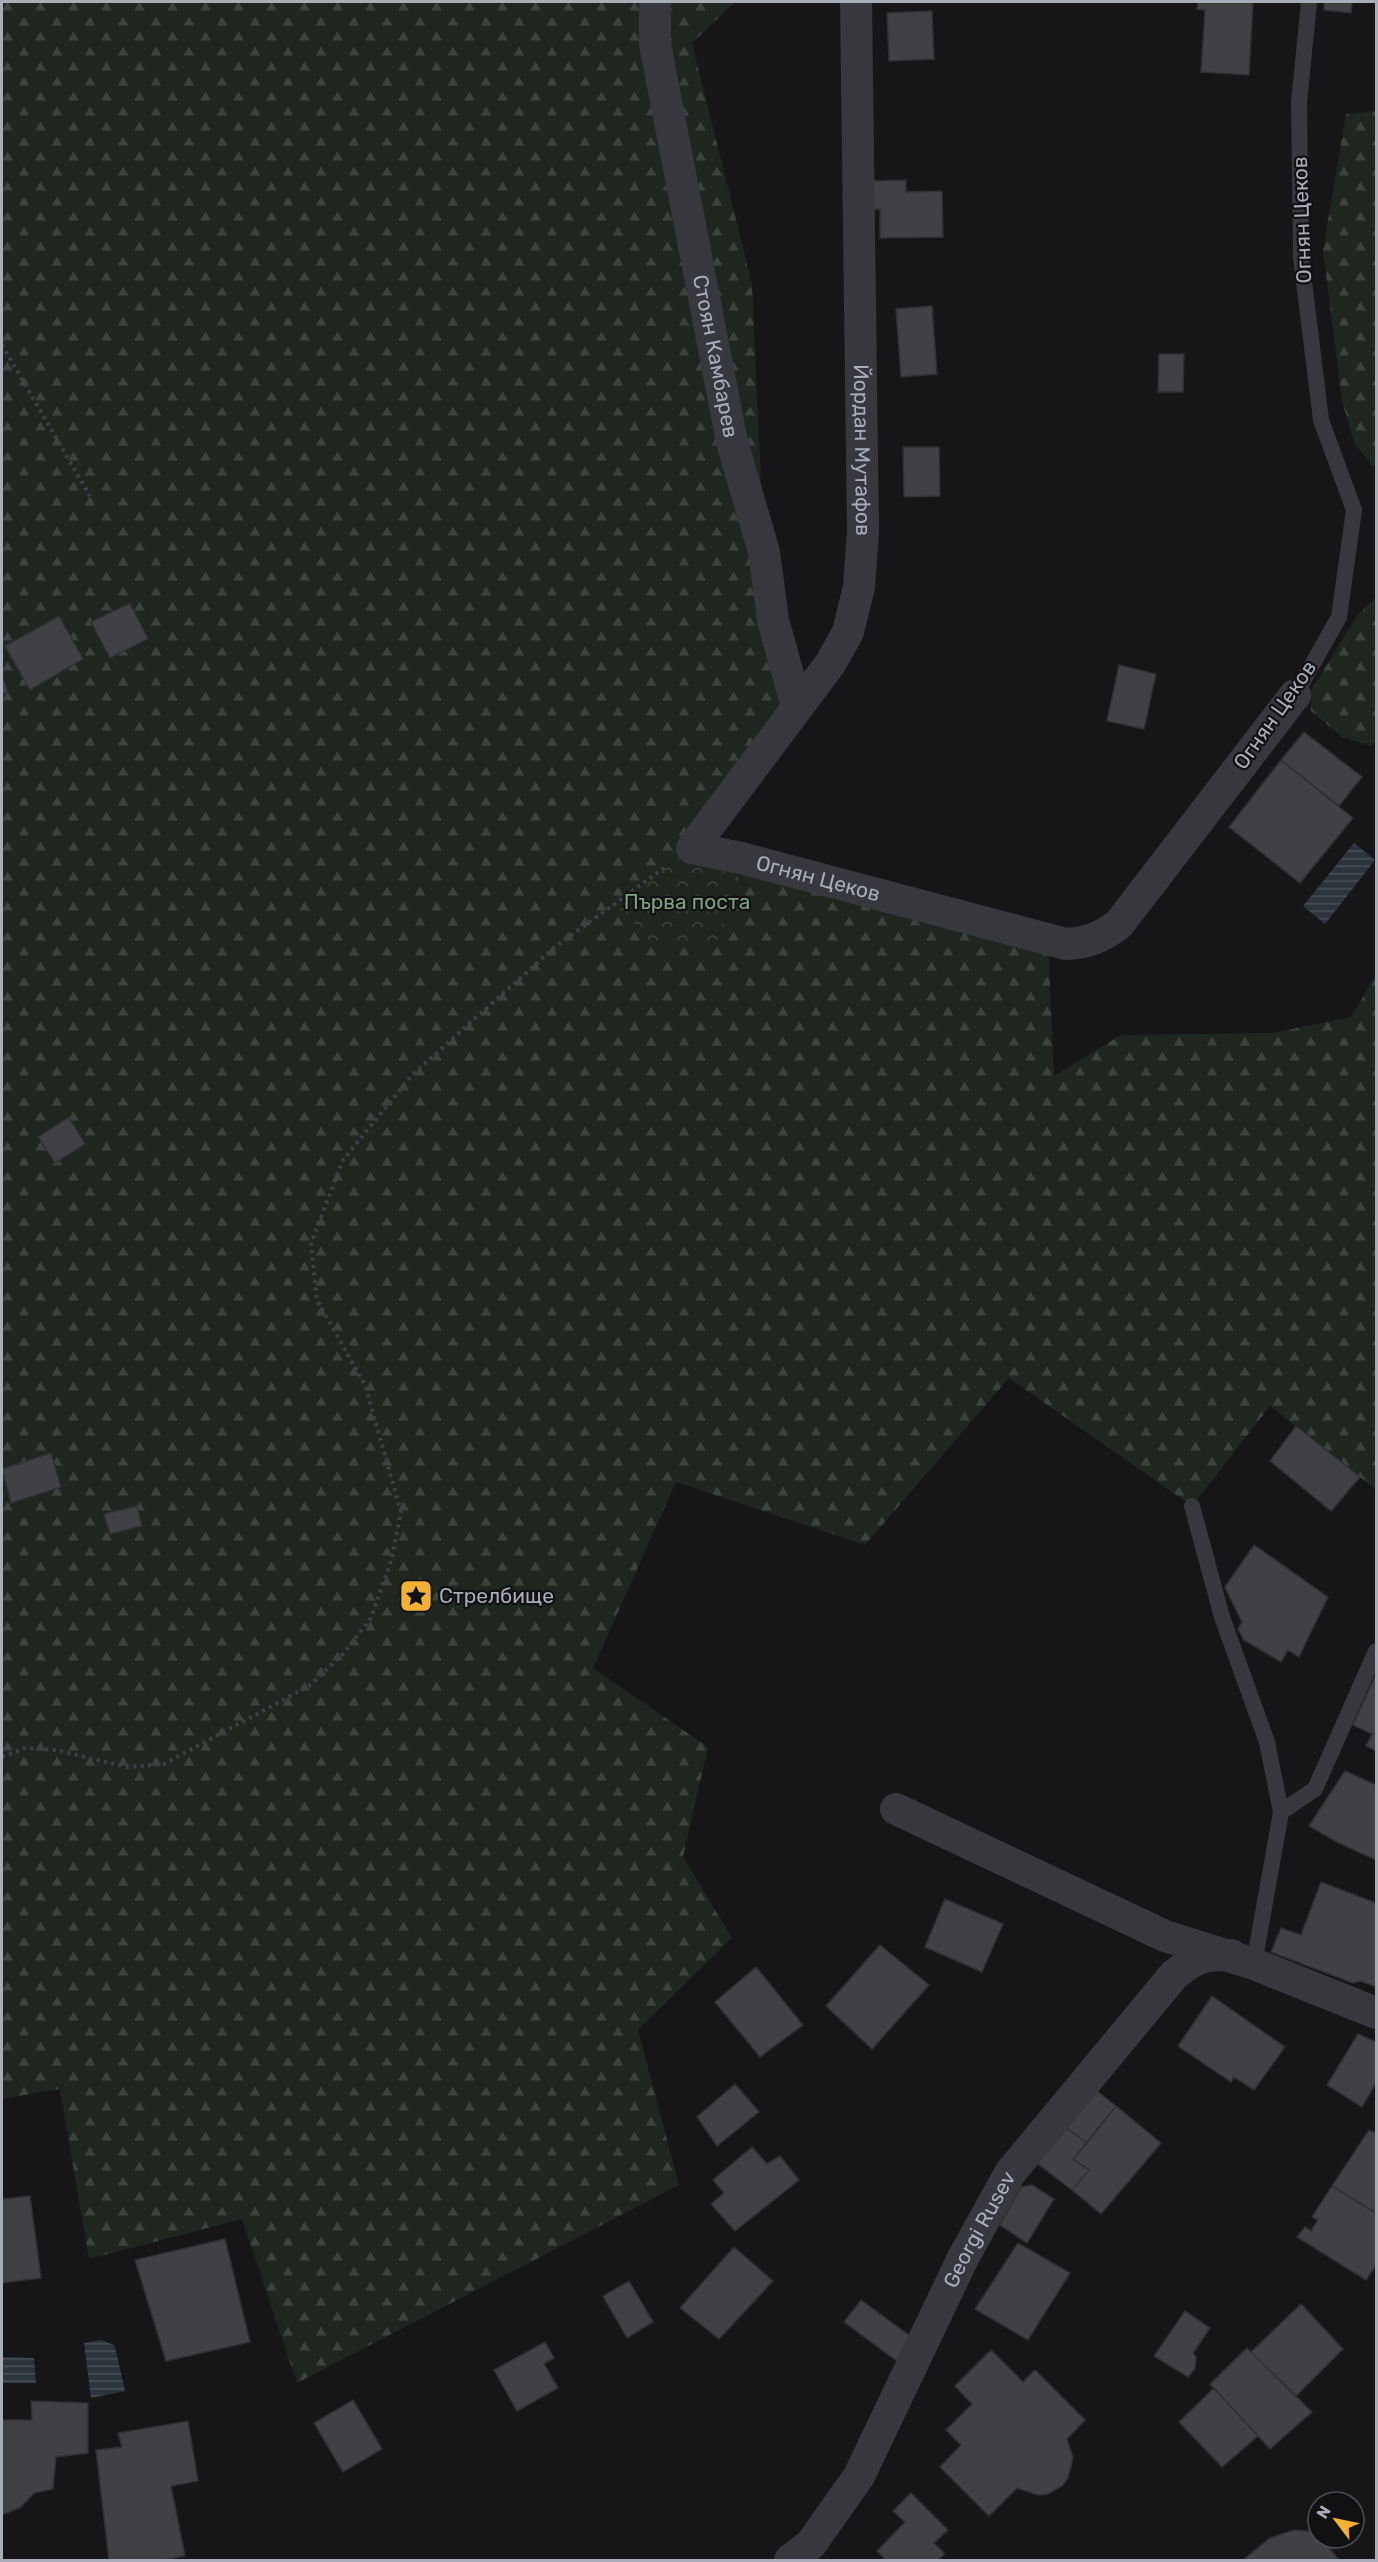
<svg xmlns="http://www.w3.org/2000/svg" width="1378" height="2562" font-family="Rubik,sans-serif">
	<defs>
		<pattern id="forest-firs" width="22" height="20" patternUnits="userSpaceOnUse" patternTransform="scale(1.5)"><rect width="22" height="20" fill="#1e261f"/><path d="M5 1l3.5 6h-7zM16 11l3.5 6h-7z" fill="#3c433d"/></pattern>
		<pattern id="park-crowns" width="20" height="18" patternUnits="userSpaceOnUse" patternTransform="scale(1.5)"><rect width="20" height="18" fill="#1e261f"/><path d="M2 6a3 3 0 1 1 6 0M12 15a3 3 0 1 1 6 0" fill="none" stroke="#3c433d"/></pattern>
		<pattern id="water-rules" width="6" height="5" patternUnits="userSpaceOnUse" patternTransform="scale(1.5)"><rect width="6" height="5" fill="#2c353c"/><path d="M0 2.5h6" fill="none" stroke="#485056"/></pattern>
	</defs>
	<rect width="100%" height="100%" fill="#161618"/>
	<path fill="url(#forest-firs)" d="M2,2H735L692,43L752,284L764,552L797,707L692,848L615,903L741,858L1048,939L1054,1076L1121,1035L1273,1033L1351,1017L1376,975V1490L1270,1406L1192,1506L1009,1378L865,1545L676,1482L593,1668L708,1747L683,1857L732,1938L638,2030L679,2185L297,2383L242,2219L89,2259L60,2089L2,2099Z
		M1376,111V465L1373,466L1355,445L1342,401L1323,250L1346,114Z
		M1376,597V739L1371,746L1342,737L1311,711L1310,692L1357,616Z"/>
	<path fill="url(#park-crowns)" d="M692,848L741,858L720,940L655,946L615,904Z"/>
	<path fill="url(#water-rules)" d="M1354,843L1375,860L1325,924L1303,906Z
		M101,2340L114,2345L116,2351L125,2391L91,2398L84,2343Z
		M2,2357L34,2358L36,2383H2Z"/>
	<path fill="#404145" stroke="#303034" stroke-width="1.5" d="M1198,2H1253L1249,75L1201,72L1205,10L1197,9Z
		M1324,2H1352L1351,13L1324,10Z
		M932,11L934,59L889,61L887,13Z
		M906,180V192L942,191L943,237L880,238V209H871V181Z
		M932,306L937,374L901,377L896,309Z
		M1159,354H1184L1183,392H1158Z
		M903,447H939L940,496L904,497Z
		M130,603L148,639L110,658L91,622Z
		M59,616L83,659L30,690L5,646Z
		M1119,665L1156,674L1144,729L1107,721Z
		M2,676L8,692L2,695Z
		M1304,732L1362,777L1339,806L1281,760Z
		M1281,760L1353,818L1300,883L1229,827Z
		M69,1117L85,1144L55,1163L38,1137Z
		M1296,1426L1360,1477L1331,1511L1270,1461Z
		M51,1453L61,1487L11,1503L2,1469Z
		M137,1506L142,1526L110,1534L104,1514Z
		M1254,1545L1328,1597L1299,1657L1288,1650L1281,1662L1244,1640L1238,1629L1242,1622L1225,1587Z
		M1376,1674V1751L1366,1746L1372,1734L1353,1725Z
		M1345,1771L1376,1785V1860L1337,1842L1309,1826Z
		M1321,1882L1376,1903V1987L1361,1981L1353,1983L1271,1952L1281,1928L1301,1935Z
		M945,1899L1003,1924L982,1972L925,1947Z
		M880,1945L929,1985L872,2049L826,2006Z
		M756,1967L803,2025L760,2057L715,2002Z
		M1212,1996L1285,2047L1254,2090L1234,2077L1231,2082L1178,2046Z
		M1358,2034L1376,2042V2083L1362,2107L1327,2085Z
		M735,2084L759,2112L717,2146L697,2117Z
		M1092,2087L1116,2106L1087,2143L1062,2124Z
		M1116,2106L1161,2143L1101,2214L1072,2190L1089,2170L1073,2159Z
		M1062,2124L1087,2143L1073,2159L1089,2170L1072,2190L1033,2160Z
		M1369,2130L1376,2133V2213L1332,2186Z
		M752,2147L767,2164L780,2156L799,2180L735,2231L711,2204L724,2193L713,2180Z
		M1032,2185L1054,2199L1027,2243L1000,2225L1021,2187Z
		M1332,2186L1376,2213V2265L1366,2280L1297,2237L1305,2227L1311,2231L1318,2220L1312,2217Z
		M30,2196L41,2278L2,2283V2199Z
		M225,2239L250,2342L166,2361L135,2260Z
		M1018,2243L1070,2273L1028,2340L975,2309Z
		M734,2247L773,2281L719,2339L680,2308Z
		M629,2281L653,2322L627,2338L603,2296Z
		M861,2300L914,2339L897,2361L844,2322Z
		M1301,2304L1343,2349L1296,2396L1251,2352Z
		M1185,2311L1210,2328L1193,2353L1196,2357L1195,2369L1188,2377L1154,2356Z
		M545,2342L554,2358L544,2364L558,2388L517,2411L494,2370Z
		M1247,2348L1312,2412L1270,2449L1210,2384Z
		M991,2350L1023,2382L1035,2370L1085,2420L1067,2439L1073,2458L1068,2478L1063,2485L1048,2494L1038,2495L1017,2488L989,2516L940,2467L961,2445L946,2430L972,2404L955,2386Z
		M1214,2388L1258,2436L1222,2467L1179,2422Z
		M353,2400L382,2449L343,2472L314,2423Z
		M31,2401L88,2403V2453L56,2457L53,2489L34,2493L21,2507L2,2515V2420H32Z
		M188,2421L198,2481L171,2486L185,2556L164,2560H109L96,2450L122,2447L118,2433Z
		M911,2493L948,2530L934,2543L945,2554L938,2560H886L877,2551L905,2522L893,2511Z
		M1294,2530L1316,2532L1318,2538H1321L1339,2560H1243L1270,2538Z"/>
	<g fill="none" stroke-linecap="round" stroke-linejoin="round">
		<path stroke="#3d3f44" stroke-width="4" stroke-dasharray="3 4.5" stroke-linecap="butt" d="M2,345L90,496
			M2,1757L25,1748L56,1750L127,1767L164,1764L309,1686L343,1654L371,1618L391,1561L401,1512L365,1385L317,1300L311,1243L343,1160L412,1075L555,947L664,868"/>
		<path stroke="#37383d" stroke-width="16" d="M1295,695L1339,617L1354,510L1321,420L1301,257L1299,103L1309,2
			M1192,1506L1222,1617L1267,1742L1281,1812
			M1254,1964L1281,1812L1315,1789L1376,1651"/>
		<g stroke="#37383d" stroke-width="32">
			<path id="s1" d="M655,2V44L732,442L764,552L773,620L797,707"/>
			<path id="s2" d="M856,2L863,532L859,587L848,632L830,664L692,848L741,858L1066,944C1088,943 1102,937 1119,924L1295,695"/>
			<path d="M896,1809L1165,1936L1254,1964L1376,2013"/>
			<path id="s3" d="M790,2560L811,2544L859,2476L963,2258L1010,2173L1174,1975C1195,1958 1204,1954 1231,1955"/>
		</g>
	</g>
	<defs>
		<g id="sight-square" transform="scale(1.725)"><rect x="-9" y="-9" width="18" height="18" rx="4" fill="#f2b134" stroke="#111113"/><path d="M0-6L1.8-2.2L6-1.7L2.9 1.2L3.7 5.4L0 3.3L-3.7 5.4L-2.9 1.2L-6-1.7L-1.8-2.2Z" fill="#111"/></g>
	</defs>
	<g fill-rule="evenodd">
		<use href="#sight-square" x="416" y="1596"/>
	</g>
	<g text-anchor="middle" stroke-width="4.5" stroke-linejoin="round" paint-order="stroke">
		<g font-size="21" fill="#a8adb8" stroke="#111113">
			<text transform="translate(1302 220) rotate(-92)" y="7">Огнян Цеков</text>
			<text dy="7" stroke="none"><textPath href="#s1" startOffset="360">Стоян Камбарев</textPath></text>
			<text dy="7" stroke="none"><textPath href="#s2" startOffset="448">Йордан Мутафов</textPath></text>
			<text transform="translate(1275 715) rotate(-55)" y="7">Огнян Цеков</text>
			<text dy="7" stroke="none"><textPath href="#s2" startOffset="1028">Огнян Цеков</textPath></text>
			<text dy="7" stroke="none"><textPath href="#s3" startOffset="384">Georgi Rusev</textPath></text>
		</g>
		<g font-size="21" fill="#7fa381" stroke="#111113">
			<text x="687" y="909">Първа поста</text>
		</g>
		<g font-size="21" fill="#a8adb8" stroke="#111113" text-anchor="start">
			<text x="439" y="1603">Стрелбище</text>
		</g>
	</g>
	<rect width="1378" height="2562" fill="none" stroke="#a8adb8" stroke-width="6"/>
	<g transform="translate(1336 2520) rotate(302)"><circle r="28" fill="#111113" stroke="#4d4f55" stroke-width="1.5"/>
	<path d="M0-4.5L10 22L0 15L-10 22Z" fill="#f2b134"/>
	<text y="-9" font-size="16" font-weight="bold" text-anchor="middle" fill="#a8adb8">N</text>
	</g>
</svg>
